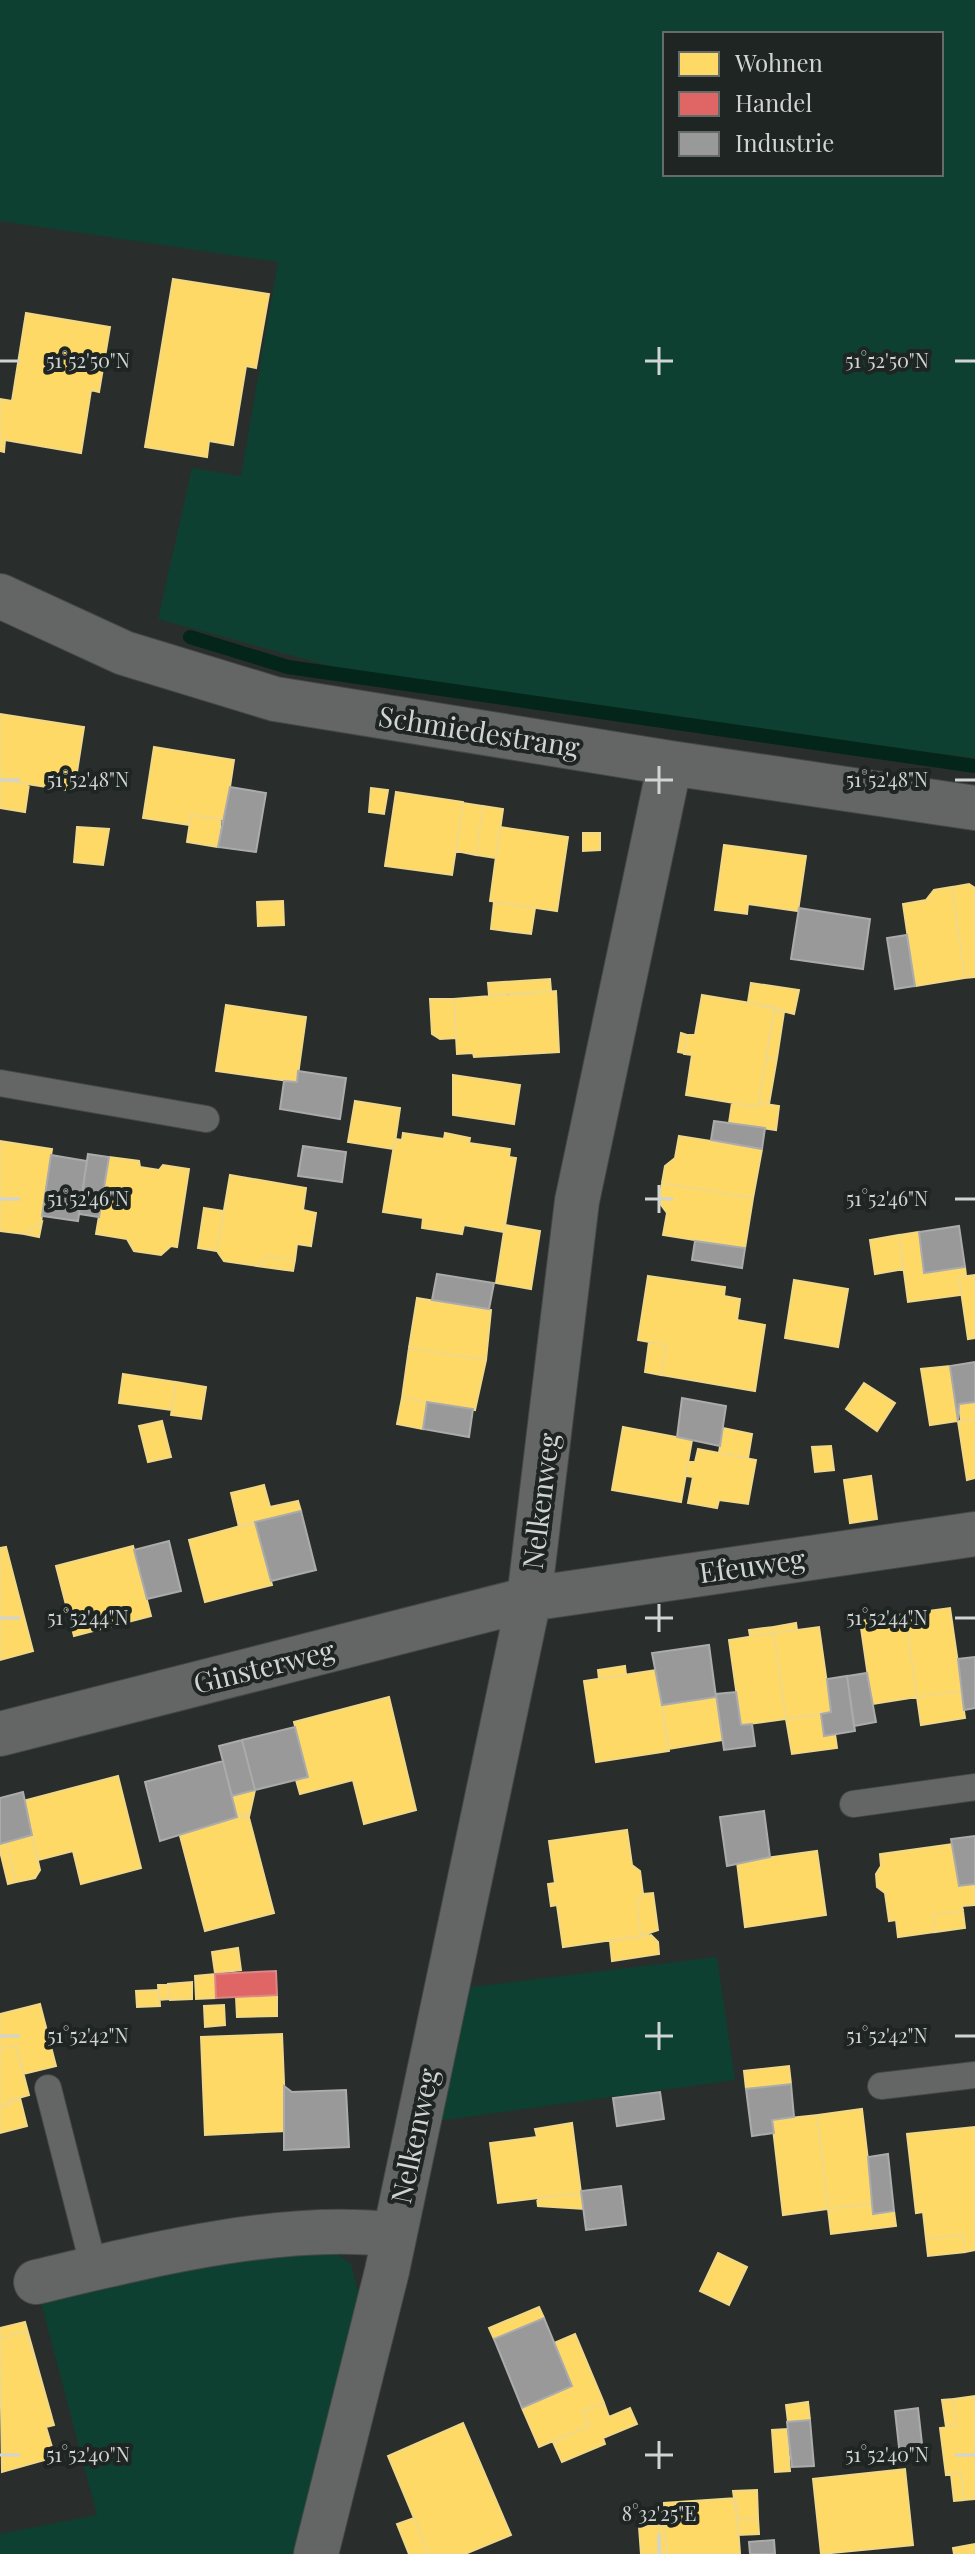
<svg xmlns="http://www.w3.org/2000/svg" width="975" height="2554" font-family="'Playfair Display',serif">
	<rect width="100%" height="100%" fill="#292d2b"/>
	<path fill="#0e4031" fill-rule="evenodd" d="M0,0H975V758L747,729L334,667L158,619L192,468L241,476L278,262L0,221ZM941,34V174H665V34Z
		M717,1957L735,2080L437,2121L463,1988Z
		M327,2247L351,2264L359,2295L295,2554H0V2534L97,2515L39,2295Z"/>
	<path fill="#ffd966" stroke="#f1d886" stroke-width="2" d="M173,279L269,294L256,368L246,366L233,445L209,441L207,457L145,447Z
		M26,313L110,327L99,392L91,390L81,453L5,440L4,452L0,451V399L12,401Z
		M0,714L84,727L74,791L0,780Z
		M154,747L234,760L225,820L191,815L190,825L143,818Z
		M0,780L29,784L25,812L0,808Z
		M371,788L388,790L384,814L369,812Z
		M396,792L463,802L452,875L385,866Z
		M463,803L483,806L476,855L456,851Z
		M483,806L503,809L496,858L476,855Z
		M191,815L221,819L218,847L187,842Z
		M77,827L109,829L103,865L74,862Z
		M500,827L568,837L557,911L490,901Z
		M583,833H600V850L583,851Z
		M724,845L806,856L798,911L748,904L747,914L715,910Z
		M969,884L975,888V977L965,978L952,887Z
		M952,887L965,978L915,986L903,904L926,900L934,890Z
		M283,901L284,925L258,926L257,902Z
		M494,902L535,908L531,934L491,929Z
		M550,979L551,991L489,995L488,983Z
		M751,983L799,990L794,1014L748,1002Z
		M556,991L559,1052L474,1057L473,1053L457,1054L454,999Z
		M702,995L775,1007L758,1107L686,1095L692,1055L684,1054L687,1035H695Z
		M430,999H454L456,1038L440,1039L432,1034Z
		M226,1005L306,1017L297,1082L216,1071Z
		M774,1011L784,1012L777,1058L766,1057Z
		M681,1033L687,1035L684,1053L678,1052Z
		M766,1057L777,1058L769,1104L759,1103Z
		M453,1075L520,1085L514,1124L453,1115Z
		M355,1101L400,1108L394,1149L348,1142Z
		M732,1103L758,1107L759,1103L779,1106L776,1130L729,1123Z
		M403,1133L444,1139L445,1133L470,1138L469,1143L510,1149L509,1157L516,1158L504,1232L464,1225L462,1234L422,1228L423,1218L383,1212L395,1139L402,1140Z
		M679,1136L762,1149L753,1198L662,1183L665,1166L675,1158Z
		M0,1141L52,1149L41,1222L24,1234L0,1231Z
		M109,1157L139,1161L140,1167L159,1170L163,1165L189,1169L177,1247L171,1246L161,1255L134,1251L127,1239L96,1234Z
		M230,1175L306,1188L303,1210L316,1213L311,1246L297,1244L295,1260L268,1256L257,1266L224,1261L217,1251Z
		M662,1183L753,1198L745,1248L663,1235L667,1213L659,1202Z
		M204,1208L224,1211L217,1251L198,1248Z
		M42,1222L39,1237L24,1234Z
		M505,1225L540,1231L531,1289L496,1283Z
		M919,1232L924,1273L965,1267L966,1276L959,1277L961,1295L908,1302L899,1235Z
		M899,1235L904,1269L875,1274L870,1240Z
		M268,1256L295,1260L293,1271L257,1266Z
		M975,1275V1338L968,1339L959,1277Z
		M648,1276L725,1287L724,1296L740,1299L737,1320L765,1325L755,1391L661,1375L666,1345L638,1340Z
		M794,1280L848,1289L838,1347L785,1338Z
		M417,1298L491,1310L486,1360L409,1348Z
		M649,1342L666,1345L661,1375L645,1372Z
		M409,1348L486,1360L475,1410L402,1398Z
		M950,1366L958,1421L930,1425L921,1369Z
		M123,1374L176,1382L171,1410L119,1403Z
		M176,1382L206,1387L201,1419L171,1415Z
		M864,1383L895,1403L877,1431L846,1409Z
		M402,1398L427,1402L423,1429L397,1424Z
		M975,1402V1419L961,1421L959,1404Z
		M975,1419V1478L967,1480L958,1421Z
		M162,1421L171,1457L148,1462L139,1426Z
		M623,1427L692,1440L681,1502L612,1490Z
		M723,1428L752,1434L748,1458L719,1453Z
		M831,1446L834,1470L815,1472L812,1447Z
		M698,1449L756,1460L748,1504L719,1500L717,1508L688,1503L693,1477L686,1476L688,1461L695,1462Z
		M871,1476L877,1519L850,1523L844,1480Z
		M264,1485L270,1507L298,1501L301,1511L239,1527L231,1493Z
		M255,1522L272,1585L205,1602L189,1540Z
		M133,1546L151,1616L74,1636L56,1566Z
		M6,1547L33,1651L0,1660V1548Z
		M950,1608L962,1691L917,1697L905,1614Z
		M905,1614L917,1697L872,1704L860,1621Z
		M796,1623L797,1630L774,1633L773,1627Z
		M773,1627L774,1633L750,1636L749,1630Z
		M819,1627L831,1712L786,1719L774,1633Z
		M774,1633L786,1719L741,1725L729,1640Z
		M625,1666L626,1675L599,1679L598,1670Z
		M657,1670L669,1751L596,1762L584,1681Z
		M961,1691L965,1718L921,1725L917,1697Z
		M389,1697L416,1810L364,1824L353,1780L300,1794L296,1780L308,1777L294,1722Z
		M716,1697L723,1740L668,1749L662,1705Z
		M821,1714L824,1736L835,1734L837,1748L792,1754L786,1719Z
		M118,1776L141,1868L81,1884L73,1851L38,1860L23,1801Z
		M255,1790L249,1817H237L232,1796Z
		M248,1814L274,1913L205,1931L179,1832Z
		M627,1830L632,1865L640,1871L643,1894L637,1902L641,1936L563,1947L557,1905L551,1906L548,1884L555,1883L549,1841Z
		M32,1835L40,1870L35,1878L16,1882L6,1842Z
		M6,1842L16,1882L8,1884L0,1851V1844Z
		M954,1844L959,1886L975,1884V1905L962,1906L963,1911L933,1915L935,1932L898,1937L896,1920L889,1921L885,1893L877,1887L876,1874L881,1866L880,1854Z
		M817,1851L826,1915L745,1927L737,1862Z
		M653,1893L658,1930L641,1936L637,1902L643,1894Z
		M963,1911L965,1928L935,1932L933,1915Z
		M651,1935L658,1942L659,1954L612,1961L610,1941Z
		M238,1948L241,1970L215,1973L212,1952Z
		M215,1974L216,1998L196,1999L195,1976Z
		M192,1982V1999L170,2000L168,1984Z
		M158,1985H168L169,1999L159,2000Z
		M159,1990L160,2006L137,2007L136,1991Z
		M277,1995V2016L237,2017L236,1997Z
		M40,2004L56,2066L23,2074L16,2045L0,2049V2014Z
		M224,2005L225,2025L205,2027L204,2006Z
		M282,2034L286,2131L205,2135L201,2037Z
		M16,2045L29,2095L8,2101L9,2105L0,2107V2049Z
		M789,2066L791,2084L746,2089L744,2071Z
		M20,2098L27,2126L0,2133V2107Z
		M862,2109L873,2203L828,2209L817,2115Z
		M817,2115L828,2209L783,2215L772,2120Z
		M572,2123L581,2193L498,2203L490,2143L537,2137L535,2129Z
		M975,2127V2250L965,2252L963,2235L926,2239L923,2212L916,2213L907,2134Z
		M581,2193L584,2209L538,2206L537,2198Z
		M872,2204L873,2214L894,2211L896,2226L831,2234L828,2209Z
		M963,2235L965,2252L928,2256L926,2239Z
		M718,2253L747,2267L729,2305L700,2291Z
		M539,2307L544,2318L494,2339L489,2328Z
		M25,2322L52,2418L26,2331L0,2339V2328Z
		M26,2331L54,2425L46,2427L55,2457L2,2472L0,2339Z
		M575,2334L604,2403L583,2411L589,2426L539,2447L522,2408L572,2386L554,2343Z
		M975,2396V2499L964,2500L961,2472L946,2475L940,2428L956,2426L953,2399Z
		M953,2399L956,2426L946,2427L942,2400Z
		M808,2402L810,2420L788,2422L786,2405Z
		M604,2403L609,2417L630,2408L637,2424L603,2438L605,2444L562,2462L553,2442L589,2426L583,2411Z
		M463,2423L511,2535L465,2554H429L388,2456Z
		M787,2429L790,2471L775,2472L772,2430Z
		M905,2469L913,2545L821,2554L813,2479Z
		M961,2472L964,2500L954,2501L951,2474Z
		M757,2490L758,2518L737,2520L733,2491Z
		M736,2498L740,2554H667L665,2526L661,2527L665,2524L664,2503Z
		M414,2518L429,2554H409L397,2524Z
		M758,2518L759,2534L738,2535L737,2520Z
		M659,2525L665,2526L667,2554H661Z
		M659,2525L661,2554H641L639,2527Z
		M975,2544V2554H954L953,2548Z"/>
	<path fill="#e06666" stroke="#db8786" stroke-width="2" d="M276,1971L277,1995L216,1998L215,1974Z"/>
	<path fill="#999" stroke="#aaabaa" stroke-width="2" d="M230,787L266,793L256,852L218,847Z
		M799,908L870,919L863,969L791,959Z
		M907,935L915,986L895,989L887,938Z
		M298,1071L346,1078L340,1119L280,1109L284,1081L297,1082Z
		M714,1121L765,1128L762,1149L711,1140Z
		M303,1146L346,1152L342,1182L298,1176Z
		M88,1154L109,1157L99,1217L79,1214Z
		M51,1155L87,1161L78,1221L42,1216Z
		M959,1226L965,1267L924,1273L919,1232Z
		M695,1241L745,1248L742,1268L692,1260Z
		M437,1274L494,1283L489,1309L432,1300Z
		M975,1362V1402L959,1404L958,1421L950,1366Z
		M682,1398L726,1406L720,1446L677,1437Z
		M427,1402L473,1409L469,1437L423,1429Z
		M301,1511L316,1570L271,1581L255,1522Z
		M169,1541L181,1591L147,1599L134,1550Z
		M709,1645L716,1697L662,1705L652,1653Z
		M975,1657V1708L964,1710L958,1659Z
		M867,1673L876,1722L854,1726L847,1676Z
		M847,1676L855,1731L824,1736L821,1714L831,1712L827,1679Z
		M736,1692L741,1725L752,1724L755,1746L724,1750L716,1694Z
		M295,1727L308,1777L255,1790L242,1740Z
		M242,1740L255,1790L232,1796L219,1746Z
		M223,1761L237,1817L160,1841L145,1782Z
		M23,1792L32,1835L0,1844V1798Z
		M764,1811L770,1857L727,1866L720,1817Z
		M975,1836V1884L959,1886L951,1839Z
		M791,2084L794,2117L772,2120L774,2133L752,2136L746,2089Z
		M284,2086L292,2092L346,2090L349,2147L284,2150Z
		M660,2092L664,2119L617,2126L613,2098Z
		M888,2154L894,2211L873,2214L868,2157Z
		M621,2186L626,2225L586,2230L581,2191Z
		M544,2318L572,2386L522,2408L494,2339Z
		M918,2408L923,2453L900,2456L895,2411Z
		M810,2420L814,2466L792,2467L787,2422Z
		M774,2540L775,2554H750L749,2542Z"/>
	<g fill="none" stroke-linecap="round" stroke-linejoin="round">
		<path stroke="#04251a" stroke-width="14" d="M190,637L288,667L975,766"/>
		<g stroke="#444846" stroke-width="28">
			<path id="service" d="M0,1083L206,1119
				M853,1804L975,1787
				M881,2086L975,2075
				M48,2088L94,2268"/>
		</g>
		<g stroke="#444846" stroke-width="46">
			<path id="minor" d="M0,596L124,653L275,699L670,763L975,808
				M0,1734L529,1599L975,1534
				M36,2282C145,2256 283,2221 394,2235
				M316,2554L387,2271L529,1599L577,1201L670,763"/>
		</g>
		<use href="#service" stroke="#646665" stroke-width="26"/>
		<use href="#minor" stroke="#646665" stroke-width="44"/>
	</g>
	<path fill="none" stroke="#d0d4d2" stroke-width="3" d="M659,347V375M0,361H20M645,361H673M955,361H975M659,766V794M0,780H20M645,780H673M955,780H975M659,1185V1213M0,1199H20M645,1199H673M955,1199H975M659,1604V1632M0,1618H20M645,1618H673M955,1618H975M659,2022V2050M0,2036H20M645,2036H673M955,2036H975M659,2441V2469M0,2455H20M645,2455H673M955,2455H975M659,2534V2554"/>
	<g text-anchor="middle" stroke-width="8" stroke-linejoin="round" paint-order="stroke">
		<g font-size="28" fill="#d0d4d2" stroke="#1e2522">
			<text transform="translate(479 732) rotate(9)" y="10">Schmiedestrang</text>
			<text transform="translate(541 1501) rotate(-83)" y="10">Nelkenweg</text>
			<text transform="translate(752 1566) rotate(-8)" y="10">Efeuweg</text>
			<text transform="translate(264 1667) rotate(-14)" y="10">Ginsterweg</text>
			<text transform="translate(415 2136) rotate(-78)" y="10">Nelkenweg</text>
		</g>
	</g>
	<g font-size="20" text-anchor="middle" fill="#d0d4d2" stroke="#1e2522" stroke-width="8" stroke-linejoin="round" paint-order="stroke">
		<text x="88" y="368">51°52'50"N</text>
		<text x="887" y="368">51°52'50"N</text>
		<text x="88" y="787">51°52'48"N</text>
		<text x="887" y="787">51°52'48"N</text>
		<text x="88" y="1206">51°52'46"N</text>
		<text x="887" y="1206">51°52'46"N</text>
		<text x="88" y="1625">51°52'44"N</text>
		<text x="887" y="1625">51°52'44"N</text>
		<text x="88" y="2043">51°52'42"N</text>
		<text x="887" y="2043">51°52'42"N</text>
		<text x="88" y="2462">51°52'40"N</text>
		<text x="887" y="2462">51°52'40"N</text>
		<text x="659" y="2521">8°32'25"E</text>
	</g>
	<rect x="663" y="32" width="280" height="144" fill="#1e2522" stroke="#656b68" stroke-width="2"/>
	<rect x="679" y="52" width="40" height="24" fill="#ffd966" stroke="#656b68" stroke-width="2"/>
	<text x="735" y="72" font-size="24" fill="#d0d4d2">Wohnen</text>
	<rect x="679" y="92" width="40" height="24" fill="#e06666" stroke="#656b68" stroke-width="2"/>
	<text x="735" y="112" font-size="24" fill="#d0d4d2">Handel</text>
	<rect x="679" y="132" width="40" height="24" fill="#999999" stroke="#656b68" stroke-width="2"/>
	<text x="735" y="152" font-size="24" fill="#d0d4d2">Industrie</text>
</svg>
